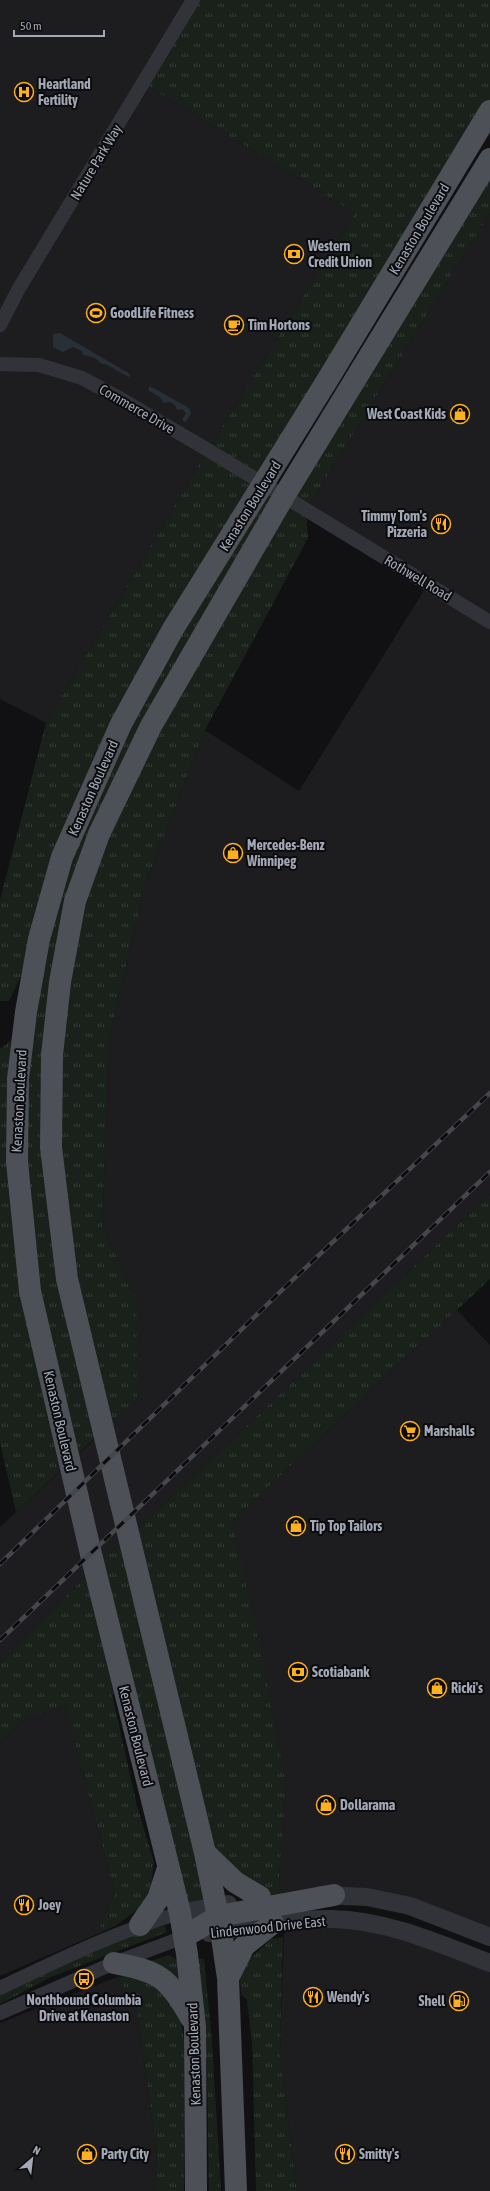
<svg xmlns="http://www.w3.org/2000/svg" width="490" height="2191" font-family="'Asap Condensed',sans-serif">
	<defs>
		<pattern id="grass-tufts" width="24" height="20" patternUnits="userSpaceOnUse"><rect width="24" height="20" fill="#19211a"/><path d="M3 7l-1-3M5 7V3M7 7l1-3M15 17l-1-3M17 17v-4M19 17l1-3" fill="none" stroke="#373e39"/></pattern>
	</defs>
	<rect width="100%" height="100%" fill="#111113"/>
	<path fill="#1d1d20" d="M0,0H193L143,83L355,213L208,450L46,723L0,699Z
		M490,213V1194L174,1495L94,1568L0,1663V1527L103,1431L136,1299L102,1225L110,1033L146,882L205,730L299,791L428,584L306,510Z
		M457,1310L490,1345V1937L410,1906L281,1895L279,1878L286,1785L232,1521Z
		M66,1706L71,1729L115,1894L100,1926L102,1932L0,1976V1743L26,1718Z
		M333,1919L490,1963V2191H297L280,2055L284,1933L286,1921Z
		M117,1977L136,2004L157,2157L154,2191H0V2023Z"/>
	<path fill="url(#grass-tufts)" d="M193,0H490V111L263,483L283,496L490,163V213L306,510L308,538L205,730L146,882L110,1033L102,1225L136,1299L137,1398L16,1512L0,1443V1048L3,1047L24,1029L38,941L9,1001H0V900L46,723L208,450L355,213L143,83Z
		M490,1194V1279L232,1521L261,1652L286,1785L279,1878L281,1895L260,1897L206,1854L216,1906L180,1913L124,1690L112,1694L137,1806L154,1862L150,1894L140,1908L115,1926L102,1932L100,1926L115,1894L71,1729L66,1706L26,1718L0,1743V1663L94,1568L174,1495Z
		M165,1926L167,1932L51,1977L0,2004V1990L143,1929Z
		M283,1937L280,2055L297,2191H256L252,2042L247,2000L241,1994L240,1977L247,1954L252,1957L271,1939Z
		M169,1955L177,1960L181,1985L150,1961Z
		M199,1959H204L212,2041L221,2191H209L207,2066L198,1978Z
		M138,1975L152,1980L180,2014L184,2040V2191H154L157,2157L136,2004L117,1977Z"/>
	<path fill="#273037" d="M60,333L130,374L129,377L105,364H102L95,358L83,355L82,351L73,347L63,352L53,347V334Z
		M150,386L189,408L191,413L186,422L182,420L186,413L182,409L177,410L175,405L170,402L163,403L161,398L148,390Z"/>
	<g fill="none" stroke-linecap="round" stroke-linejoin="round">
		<path stroke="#323338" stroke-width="14" d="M0,325L18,290L193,0
			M0,364L39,365L82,378L121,399L208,450L490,622
			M0,1988C59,1960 117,1931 180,1913
			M0,2013L114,1963L184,1937"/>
		<path stroke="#323338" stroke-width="18" d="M321,1895L367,1897L410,1906L490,1937
			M180,1913L228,1904
			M209,1933C249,1926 291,1919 332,1919C387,1920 440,1944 490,1963"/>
		<path stroke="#4e5057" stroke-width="22" d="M205,1853L235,1882L260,1897
			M140,1925L158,1899L168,1868
			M184,1937L219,1916L334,1895
			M114,1963C159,1971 169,1978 191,2018
			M228,1978L244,1946L273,1923
			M196,2191L195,2027L187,1954L180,1913L91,1554L30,1291L17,1162L18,1079L26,1012L39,939L62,857L121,724L173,629L328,379L490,111
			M236,2191L228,1978L221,1931L205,1853L67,1279L51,1147L52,1055L60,982L75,901L99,834L151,726L284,496L490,159"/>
		<g stroke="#45474d" stroke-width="4.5">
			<path id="rail" d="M0,1564L279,1293L490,1093
				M0,1640L490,1172"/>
		</g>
		<use href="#rail" stroke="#0c0c0e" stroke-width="3" stroke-dasharray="9" stroke-linecap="butt"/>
	</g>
	<defs>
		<g id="hospital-ring" transform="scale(1)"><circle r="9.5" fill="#0c0c0e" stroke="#feb01e" stroke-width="1.5"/><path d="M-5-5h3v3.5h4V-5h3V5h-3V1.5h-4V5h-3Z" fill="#feb01e"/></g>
		<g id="bank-ring" transform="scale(1)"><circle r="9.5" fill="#0c0c0e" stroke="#feb01e" stroke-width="1.5"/><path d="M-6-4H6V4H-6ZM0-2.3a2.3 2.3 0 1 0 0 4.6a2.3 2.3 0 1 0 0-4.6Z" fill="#feb01e"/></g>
		<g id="stadium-ring" transform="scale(1)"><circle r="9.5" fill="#0c0c0e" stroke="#feb01e" stroke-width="1.5"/><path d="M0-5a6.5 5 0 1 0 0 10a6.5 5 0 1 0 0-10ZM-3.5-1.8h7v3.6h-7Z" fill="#feb01e"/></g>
		<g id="cafe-ring" transform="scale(1)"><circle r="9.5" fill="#0c0c0e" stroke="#feb01e" stroke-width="1.5"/><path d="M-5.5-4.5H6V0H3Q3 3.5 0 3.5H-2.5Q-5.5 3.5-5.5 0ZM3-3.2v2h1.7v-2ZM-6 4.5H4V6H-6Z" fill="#feb01e"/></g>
		<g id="shop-ring" transform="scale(1)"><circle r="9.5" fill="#0c0c0e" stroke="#feb01e" stroke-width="1.5"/><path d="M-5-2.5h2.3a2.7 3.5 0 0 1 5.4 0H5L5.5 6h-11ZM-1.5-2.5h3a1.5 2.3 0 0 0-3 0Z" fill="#feb01e"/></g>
		<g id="restaurant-ring" transform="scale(1)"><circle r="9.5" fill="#0c0c0e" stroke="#feb01e" stroke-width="1.5"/><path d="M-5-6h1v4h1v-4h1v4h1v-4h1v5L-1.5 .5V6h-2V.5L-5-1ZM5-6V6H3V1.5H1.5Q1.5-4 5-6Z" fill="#feb01e"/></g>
		<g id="supermarket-ring" transform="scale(1)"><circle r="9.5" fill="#0c0c0e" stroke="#feb01e" stroke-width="1.5"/><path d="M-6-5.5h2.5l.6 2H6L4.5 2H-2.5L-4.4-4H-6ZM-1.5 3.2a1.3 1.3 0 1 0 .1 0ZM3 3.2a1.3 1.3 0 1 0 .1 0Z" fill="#feb01e"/></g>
		<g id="bus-ring" transform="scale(1)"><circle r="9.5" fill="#0c0c0e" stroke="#feb01e" stroke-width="1.5"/><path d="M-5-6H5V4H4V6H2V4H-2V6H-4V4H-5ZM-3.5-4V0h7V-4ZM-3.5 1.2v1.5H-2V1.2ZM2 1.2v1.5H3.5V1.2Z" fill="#feb01e"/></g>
		<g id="fuel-ring" transform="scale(1)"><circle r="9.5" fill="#0c0c0e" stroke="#feb01e" stroke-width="1.5"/><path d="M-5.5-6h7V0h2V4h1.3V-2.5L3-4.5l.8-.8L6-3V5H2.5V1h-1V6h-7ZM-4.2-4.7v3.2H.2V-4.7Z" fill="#feb01e"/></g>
	</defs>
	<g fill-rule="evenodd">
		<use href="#hospital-ring" x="24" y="92"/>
		<use href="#bank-ring" x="294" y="254"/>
		<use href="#stadium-ring" x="96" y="313"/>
		<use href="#cafe-ring" x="234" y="325"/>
		<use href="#shop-ring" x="460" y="414"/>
		<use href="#restaurant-ring" x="441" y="524"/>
		<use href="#shop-ring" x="233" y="853"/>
		<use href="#supermarket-ring" x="410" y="1431"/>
		<use href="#shop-ring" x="296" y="1526"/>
		<use href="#bank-ring" x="298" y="1672"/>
		<use href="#shop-ring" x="437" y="1688"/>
		<use href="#shop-ring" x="326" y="1805"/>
		<use href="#restaurant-ring" x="24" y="1905"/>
		<use href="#bus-ring" x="84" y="1979"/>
		<use href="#restaurant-ring" x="313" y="1997"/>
		<use href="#fuel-ring" x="459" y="2001"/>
		<use href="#shop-ring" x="87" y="2154"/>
		<use href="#restaurant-ring" x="345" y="2154"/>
	</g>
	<g text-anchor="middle" stroke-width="4" stroke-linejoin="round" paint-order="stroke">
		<g font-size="14" font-weight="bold" fill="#a2a8b5" stroke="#0c0c0e" text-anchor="start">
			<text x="38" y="89">Heartland<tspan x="38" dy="16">Fertility</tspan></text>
			<text x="308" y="251">Western<tspan x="308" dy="16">Credit Union</tspan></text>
			<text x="110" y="318">GoodLife Fitness</text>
			<text x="248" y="330">Tim Hortons</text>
			<text x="446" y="419" text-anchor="end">West Coast Kids</text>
			<text x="427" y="521" text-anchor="end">Timmy Tom's<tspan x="427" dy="16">Pizzeria</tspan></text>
			<text x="247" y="850">Mercedes-Benz<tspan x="247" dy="16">Winnipeg</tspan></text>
			<text x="424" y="1436">Marshalls</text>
			<text x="310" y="1531">Tip Top Tailors</text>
			<text x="312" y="1677">Scotiabank</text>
			<text x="451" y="1693">Ricki's</text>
			<text x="340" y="1810">Dollarama</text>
			<text x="38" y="1910">Joey</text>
			<text x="327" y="2002">Wendy's</text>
			<text x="84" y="2005" text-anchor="middle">Northbound Columbia<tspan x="84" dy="16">Drive at Kenaston</tspan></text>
			<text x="445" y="2006" text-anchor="end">Shell</text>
			<text x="101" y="2159">Party City</text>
			<text x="359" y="2159">Smitty's</text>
		</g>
		<g font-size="14" fill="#a2a8b5" stroke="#0c0c0e">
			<text transform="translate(96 162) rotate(-59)" y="5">Nature Park Way</text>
			<text transform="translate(419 229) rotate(-59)" y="5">Kenaston Boulevard</text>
			<text transform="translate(137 409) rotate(30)" y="5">Commerce Drive</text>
			<text transform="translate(250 506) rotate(-58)" y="5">Kenaston Boulevard</text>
			<text transform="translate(418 578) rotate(31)" y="5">Rothwell Road</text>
			<text transform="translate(93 788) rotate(-66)" y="5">Kenaston Boulevard</text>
			<text transform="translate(19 1101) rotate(-87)" y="5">Kenaston Boulevard</text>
			<text transform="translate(60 1421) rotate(77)" y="5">Kenaston Boulevard</text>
			<text transform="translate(136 1736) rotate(76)" y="5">Kenaston Boulevard</text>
			<text transform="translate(268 1927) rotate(-6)" y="5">Lindenwood Drive East</text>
			<text transform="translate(194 2054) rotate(-92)" y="5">Kenaston Boulevard</text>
		</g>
	</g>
	<g transform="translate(32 2159) rotate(28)" stroke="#0c0c0e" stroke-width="3" paint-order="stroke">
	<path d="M0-3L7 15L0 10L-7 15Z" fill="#a2a8b5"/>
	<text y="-6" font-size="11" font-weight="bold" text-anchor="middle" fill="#a2a8b5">N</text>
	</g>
	<path d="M14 30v6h90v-6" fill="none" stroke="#a2a8b5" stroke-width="2"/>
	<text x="20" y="30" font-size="12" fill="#a2a8b5" stroke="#0c0c0e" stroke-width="3" paint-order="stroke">50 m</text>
</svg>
